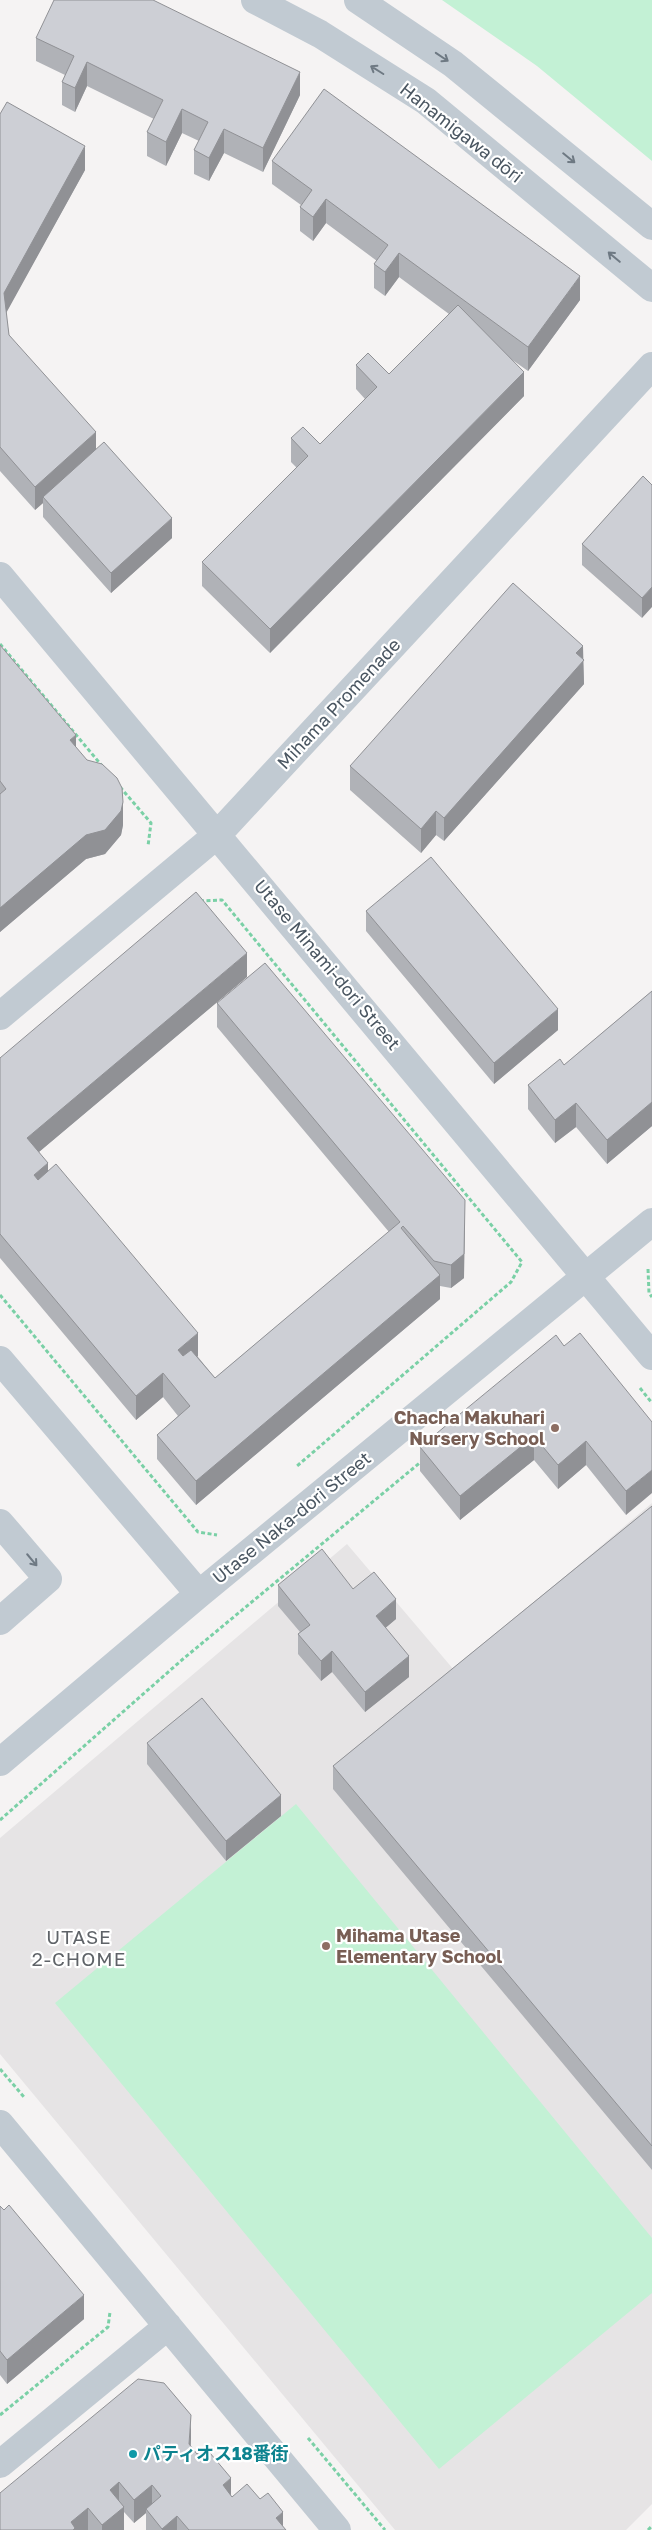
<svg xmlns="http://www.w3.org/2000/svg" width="652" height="2530" font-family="'Golos Text','Noto Sans JP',sans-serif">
	<rect width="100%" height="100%" fill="#f5f3f3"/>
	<path fill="#e6e4e5" d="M652,1503V2504L626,2530H395L0,2054V1838L347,1544L454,1670Z"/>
	<path fill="#c3f1d5" d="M442,0H652V161L537,66Z
		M296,1804L652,2238V2293L439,2469L55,2003Z"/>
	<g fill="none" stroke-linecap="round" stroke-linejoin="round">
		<path stroke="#7ad0a6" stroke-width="3" stroke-dasharray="4 2.5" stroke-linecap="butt" d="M0,644L103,767
			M120,787L151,823L148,846
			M200,901L222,900L522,1262L511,1282L297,1466
			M648,1269L649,1293L652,1297
			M0,1295L198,1532L217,1535
			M640,1388L652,1403
			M0,1820L183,1659L422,1461
			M0,2069L24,2097
			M0,2415L108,2327L110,2312
			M308,2438L385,2530
			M648,2530L652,2526"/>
		<path stroke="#c1cad2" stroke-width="28" d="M255,0L320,34L426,101L652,288
			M358,0L453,64L652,226
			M0,576L652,1356
			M0,1016L218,834L652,366
			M0,1360L199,1594
			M0,1523L48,1579L0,1621
			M0,1762L199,1594L652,1222
			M0,2124L337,2530
			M0,2464L168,2326"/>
	</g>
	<path fill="#b0b2b7" d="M36,38L300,95L263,172L224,153L209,181L194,174V150L199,141L182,133L166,166L147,156V132L154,119L87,86L75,112L62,105V82L65,75L36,61Z
		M0,114L85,170L6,312L9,335L96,449L172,538L111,593L43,517V503L35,510L0,471Z
		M272,161L580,300L528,371L511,359L524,396L270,653L202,586V562L297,468L291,462V438L320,444L365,399L356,389V365L389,374L449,314L399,277L385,296L374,288V264L377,261L326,223L313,241L300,231V207L301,205L272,184Z
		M643,476L642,618L582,565V544Z
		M0,645L76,747L123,825L121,835L105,854L86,859L0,932Z
		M583,660L584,684L444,841L436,835L421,853L350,790V766Z
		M366,911L558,1030L494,1084L366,931Z
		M247,977L39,1152L48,1171L215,1378L389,1232L217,1027V1003L464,1278L451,1288L440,1286V1299L196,1505L157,1459V1435L178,1416L163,1397L136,1420L0,1258V1058Z
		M652,991V1126L607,1164L576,1127L555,1143L528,1109V1085L564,1065Z
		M564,1346L652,1422L626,1515L586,1465L558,1489L534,1460L460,1520L420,1471V1447Z
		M652,1506V2170L333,1789V1766Z
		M278,1585L353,1589L396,1619L385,1628L409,1677L365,1712L332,1672L321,1681L298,1654V1634L300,1632L278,1606Z
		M147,1743L281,1816L226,1861L147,1764Z
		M0,2206L84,2319L7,2384L0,2375Z
		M191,2439V2446L232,2497L283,2527L286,2530H146V2513L134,2523L124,2512V2530H0Z"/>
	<path fill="#909195" d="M87,62V86L75,112V88Z
		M300,72V95L263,172V148Z
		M182,109V133L166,166V142Z
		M224,129V153L209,181V158Z
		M85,146V170L4,317V293Z
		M326,199V223L313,241V217Z
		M399,253V277L385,296V272Z
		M580,276V300L528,371V347Z
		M524,372V396L270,653V629Z
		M96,432V456L43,497V503L35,510V487Z
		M172,518V538L111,593V573Z
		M652,587V607L642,618V598Z
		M583,646L584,684L444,841V818L576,653Z
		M76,735V759L70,740Z
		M123,802V825L121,835L105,854L86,859L0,932V908Z
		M436,811V835L421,853V829Z
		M247,953V977L27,1162V1138Z
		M558,1009V1030L494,1084V1063Z
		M652,1102V1126L607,1164V1140Z
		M576,1103V1127L555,1143V1120Z
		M48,1163V1187L34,1199V1175Z
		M465,1224L464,1278L451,1288V1265Z
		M440,1275V1299L196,1505V1481Z
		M198,1333V1356L178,1374V1350Z
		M163,1373V1397L136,1420V1396Z
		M534,1436V1460L460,1520V1496Z
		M586,1441V1465L558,1489V1465Z
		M652,1470V1493L626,1515V1491Z
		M396,1599V1619L376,1636V1616Z
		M332,1651V1672L321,1681V1661Z
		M409,1656V1677L365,1712V1692Z
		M281,1795V1816L226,1861V1841Z
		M84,2295V2319L7,2384V2360Z
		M191,2415V2439L189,2468V2444Z
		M231,2478V2502L223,2485Z
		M119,2482V2506L110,2490Z
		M152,2485V2508L146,2509V2513L134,2523V2500Z
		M124,2507V2530H102V2525Z
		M88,2508V2530H71V2522Z
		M283,2512V2530L276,2518Z
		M177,2516V2530H162V2529Z"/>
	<path fill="#cdcfd5" stroke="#909195" d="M54,0H153L300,72L263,148L224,129L209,158L194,150L208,122L182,109L166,142L147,132L163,100L87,62L75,88L62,82L74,56L36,38Z
		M324,89L580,276L528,347L399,253L385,272L374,264L388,245L326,199L313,217L300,207L312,190L272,161Z
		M7,102L85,146L4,293L9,335L96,432L35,487L0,447V114Z
		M458,305L524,372L270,629L202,562L308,456L291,438L303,427L320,444L377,387L356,365L368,353L389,374Z
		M104,442L172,518L111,573L43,497Z
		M643,476L652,485V587L642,598L582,544Z
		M513,583L583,646L576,653L584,660L444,818L436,811L421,829L350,766Z
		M0,645L76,735L70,740L87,760L102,764L117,778L122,788L123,802L121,811L105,830L86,835L0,908V794L6,789L0,781Z
		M431,857L558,1009L494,1063L366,911Z
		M196,892L247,953L27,1138L48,1163L34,1175L38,1180L56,1164L198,1333L178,1350L183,1356L191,1350L215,1378L400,1222L217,1003L265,963L465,1200L464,1254L451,1265L434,1261L403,1226L401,1228L440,1275L196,1481L157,1435L190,1406L163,1373L136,1396L0,1234V1058Z
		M652,991V1102L607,1140L576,1103L555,1120L528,1085L560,1059L564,1065Z
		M580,1333L652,1422V1470L626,1491L586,1441L558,1465L534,1436L460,1496L420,1447L556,1335L564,1346Z
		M652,1506V2146L333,1766Z
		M322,1549L353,1589L374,1572L396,1599L376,1616L409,1656L365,1692L332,1651L321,1661L298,1634L310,1625L278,1585Z
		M202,1698L281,1795L226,1841L147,1743Z
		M9,2205L84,2295L7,2360L0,2351V2206L4,2210Z
		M138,2379L164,2383L191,2415L189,2444L197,2454L205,2447L231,2478L223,2485L232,2497L247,2484L260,2499L268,2493L283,2512L276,2518L286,2530H189L177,2516L162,2529L146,2509L161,2496L152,2485L134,2500L119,2482L110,2490L124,2507L102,2525L88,2508L71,2522L75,2528L73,2530H0V2493Z"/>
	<defs><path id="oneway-shaft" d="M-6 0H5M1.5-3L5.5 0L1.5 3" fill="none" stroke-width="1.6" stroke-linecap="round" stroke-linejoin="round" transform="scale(1.25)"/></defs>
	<g stroke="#6e7983">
		<use href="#oneway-shaft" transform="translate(442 57) rotate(34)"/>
		<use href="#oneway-shaft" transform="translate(377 70) rotate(-148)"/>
		<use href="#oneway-shaft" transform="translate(569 158) rotate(39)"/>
		<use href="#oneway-shaft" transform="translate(614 257) rotate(-140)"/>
		<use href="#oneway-shaft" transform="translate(32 1560) rotate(50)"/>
	</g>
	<g fill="#8d6e63" stroke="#fff" stroke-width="2">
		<circle cx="555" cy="1428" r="5"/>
		<circle cx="326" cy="1946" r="5"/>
	</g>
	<circle fill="#0f9aa8" stroke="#fff" stroke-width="2" cx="133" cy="2454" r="5"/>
	<g text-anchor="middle" stroke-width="4.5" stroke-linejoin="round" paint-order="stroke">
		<g font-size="18" fill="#4a5661" stroke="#fff">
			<text transform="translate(461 133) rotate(38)" y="6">Hanamigawa dōri</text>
			<text transform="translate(339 704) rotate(-47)" y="6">Mihama Promenade</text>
			<text transform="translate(327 965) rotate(50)" y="6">Utase Minami-dori Street</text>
			<text transform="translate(292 1518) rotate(-39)" y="6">Utase Naka-dori Street</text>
		</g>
		<g font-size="18" font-weight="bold" fill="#785e54" stroke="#fff" text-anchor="end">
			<text x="545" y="1424">Chacha Makuhari<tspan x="545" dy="21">Nursery School</tspan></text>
			<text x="336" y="1942" text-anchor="start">Mihama Utase<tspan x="336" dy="21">Elementary School</tspan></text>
		</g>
		<g font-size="18" font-weight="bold" fill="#0d838f" stroke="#fff" text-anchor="start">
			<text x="143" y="2460">パティオス18番街</text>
		</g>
		<g font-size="19" letter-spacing="1" fill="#5f6368" stroke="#fff">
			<text x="79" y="1944">UTASE<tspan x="79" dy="22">2-CHOME</tspan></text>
		</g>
	</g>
</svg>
